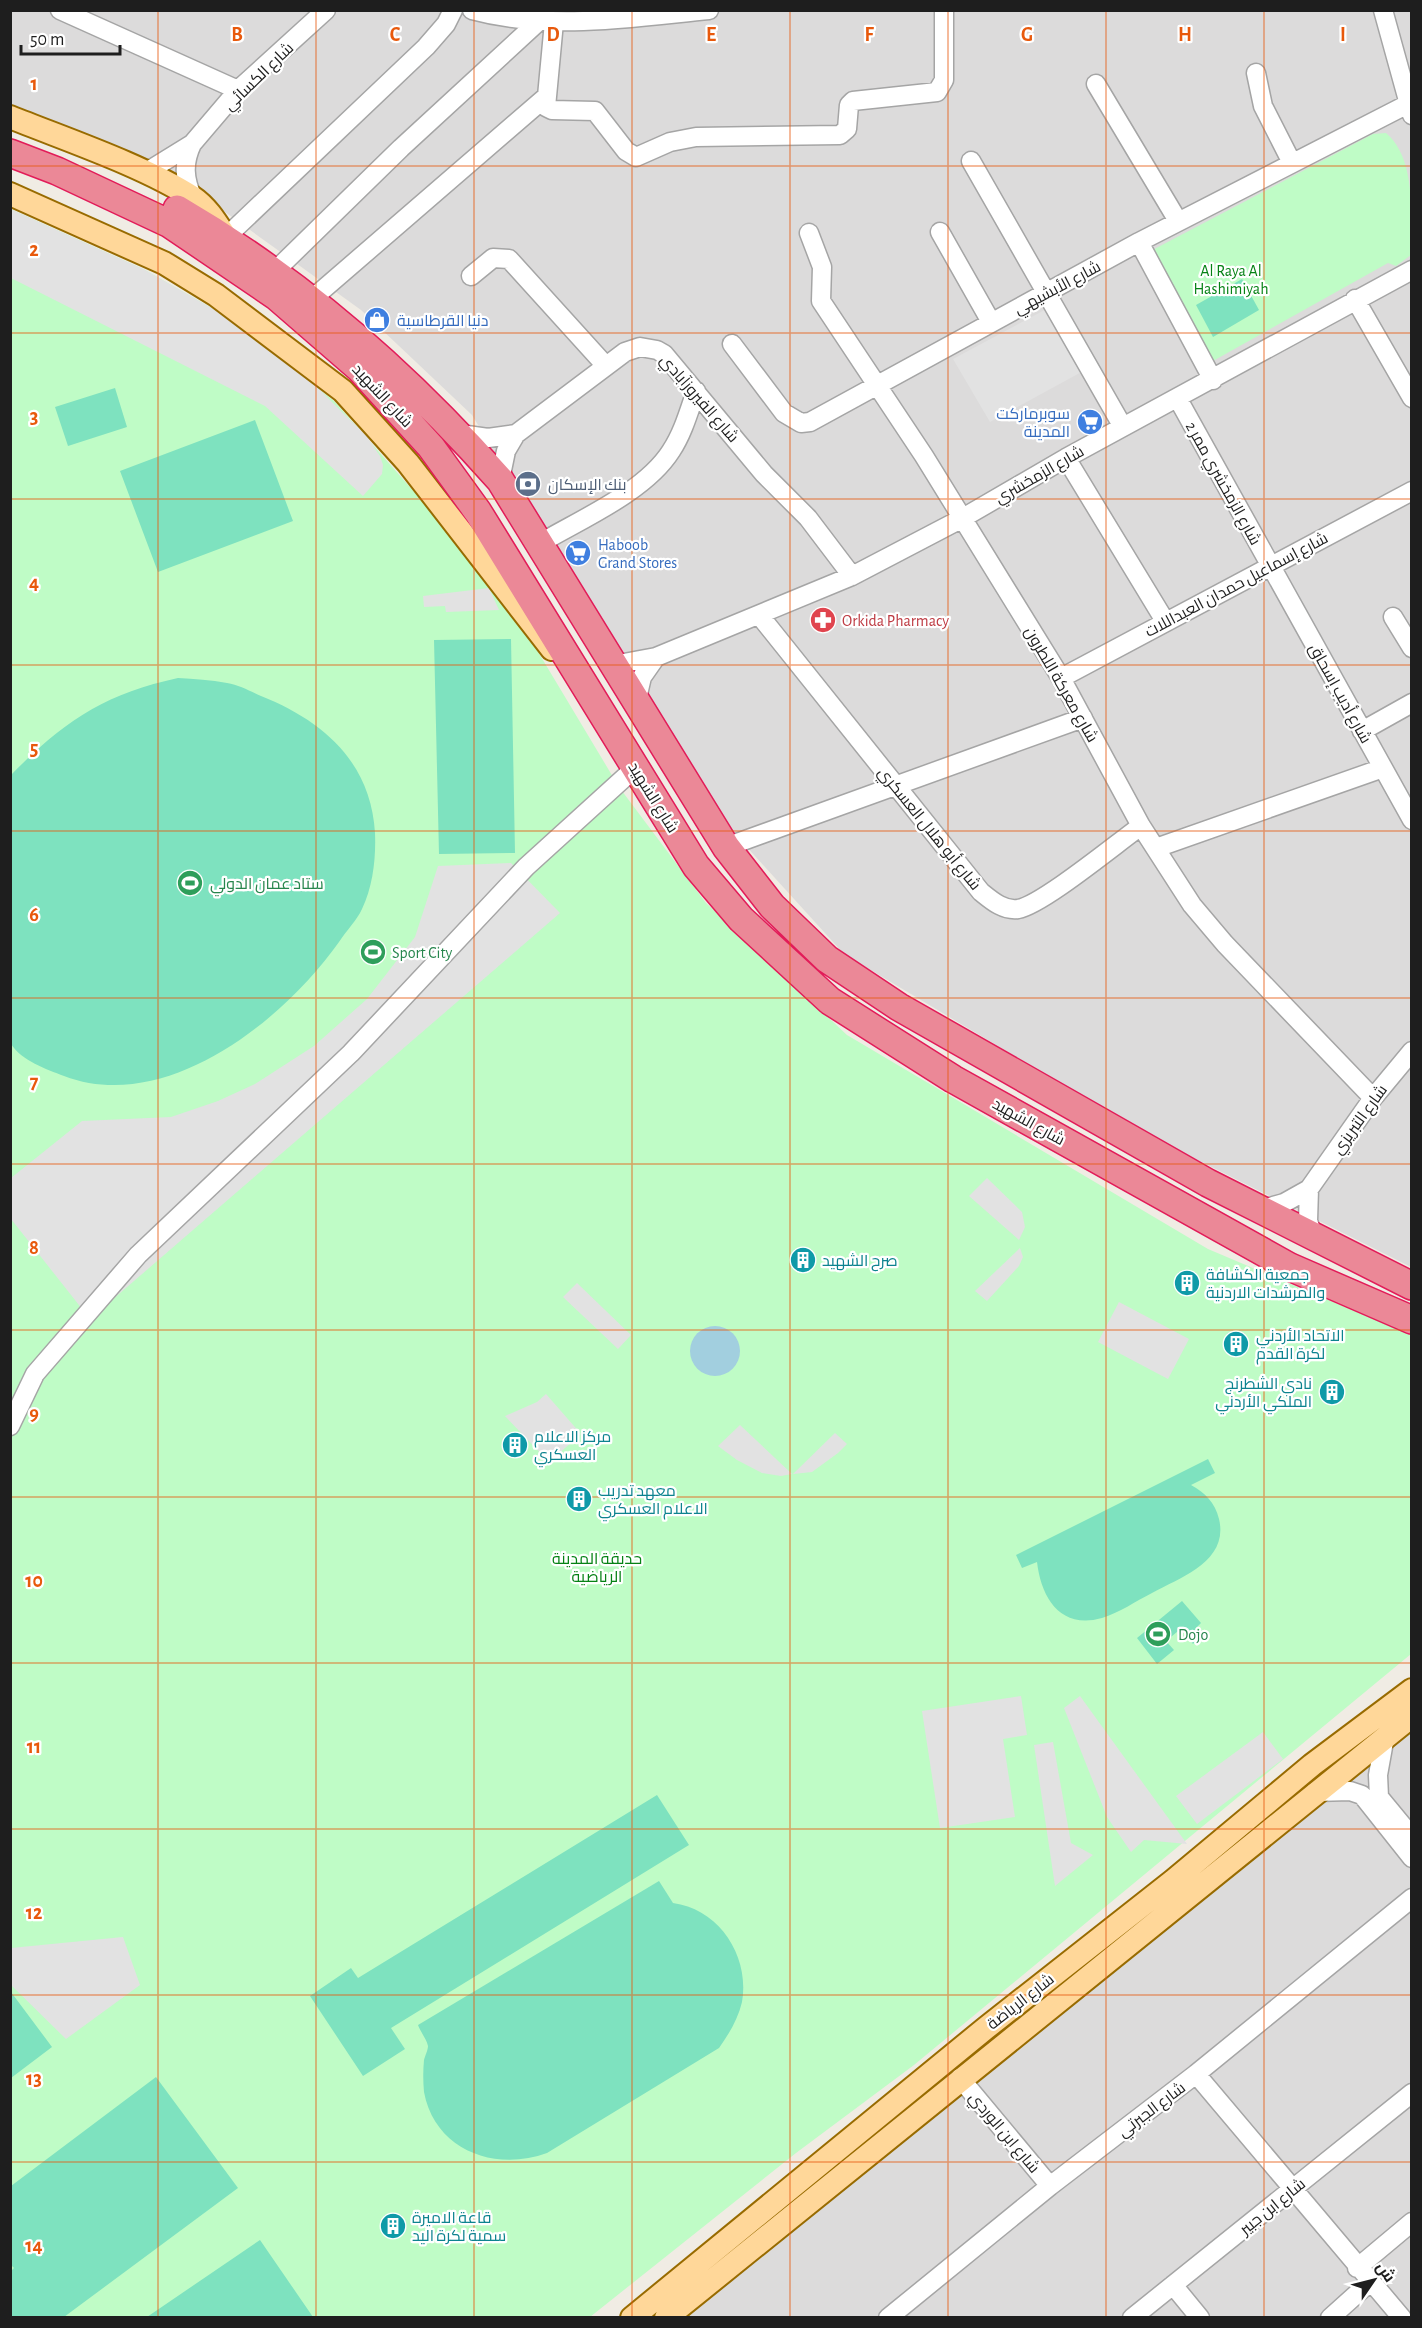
<svg xmlns="http://www.w3.org/2000/svg" width="1422" height="2328" font-family="'Alegreya Sans',Cairo,sans-serif">
	<rect width="100%" height="100%" fill="#f0ece4"/>
	<path fill="#dcdbdb" d="M10,11H1411V1267L1140,1131L844,954L704,800L472,415L361,310L182,181L11,110Z
		M1411,1722V2317L677,2318Z"/>
	<path fill="#bffcc6" d="M1386,133C1417,159 1411,218 1411,255L1396,266L1388,263L1204,366L1143,255L1373,134Z
		M10,209L145,270L220,313L334,401L501,590L619,787L706,903L847,1035L1208,1249L1411,1335V1654L914,2065L796,2153L590,2317H11Z"/>
	<path fill="#7ee2bf" d="M1242,279L1259,310L1213,337L1196,305Z
		M115,388L127,427L68,446L55,407Z
		M255,420L293,521L158,572L120,471Z
		M511,639L515,853L439,854L434,640Z
		M178,678C194,679 211,680 227,683C239,685 250,691 261,696C324,721 371,763 375,833C376,858 373,886 362,909C357,920 346,931 339,942C283,1021 166,1115 64,1076C46,1069 22,1061 11,1044V775C63,722 104,694 178,678Z
		M1208,1459L1215,1473L1191,1485C1205,1493 1215,1502 1219,1519C1229,1561 1182,1577 1152,1593C1136,1601 1119,1613 1102,1618C1060,1630 1041,1597 1037,1562L1022,1568L1016,1555Z
		M1182,1601L1201,1623L1195,1629L1201,1636L1193,1644L1183,1631L1185,1629L1183,1627L1166,1641L1174,1650L1157,1664L1137,1638Z
		M657,1795L689,1845L391,2028L405,2049L363,2076L310,1996L351,1968L358,1978Z
		M659,1881L673,1903C719,1909 750,1956 742,2002C738,2019 729,2034 719,2048L547,2153C496,2172 435,2151 424,2092C423,2081 423,2070 424,2060C425,2056 428,2050 428,2046C427,2040 420,2031 418,2025Z
		M11,1992L52,2047L11,2078Z
		M156,2077L238,2188L64,2317H11V2271L14,2268L10,2264L11,2186Z
		M260,2240L313,2317H147Z"/>
	<path fill="#e2e2e2" d="M10,209L145,270L220,313L294,364L367,437L380,456L383,465L382,474L363,496L265,406L11,278Z
		M1052,306L1087,369L990,422L953,359Z
		M489,588L499,610L446,612L445,606L424,607L423,596Z
		M511,863L560,913L90,1319L11,1219V1178L82,1121L171,1117L218,1101L255,1084L314,1046L367,999L415,937L438,866Z
		M987,1178L1022,1212L1025,1227L1019,1240L969,1196Z
		M1020,1248L1023,1257L1019,1266L987,1301L975,1291Z
		M577,1283L631,1335L618,1349L563,1297Z
		M1119,1302L1189,1339L1168,1379L1098,1342Z
		M546,1394L581,1434L549,1462L505,1416L537,1402Z
		M740,1425L792,1474L781,1476L762,1473L737,1460L718,1446Z
		M835,1433L847,1444L838,1453L812,1472L793,1474Z
		M1021,1696L1027,1735L1003,1739L1015,1817L940,1828L922,1711Z
		M1080,1696L1187,1844L1144,1840L1131,1852L1107,1817L1064,1708Z
		M1263,1732L1283,1759L1197,1824L1176,1796Z
		M1053,1742L1071,1843L1093,1855L1055,1886L1034,1745Z
		M123,1937L140,1985L66,2039L11,1985V1948Z"/>
	<path fill="#a2cfdf" d="M690 1351a25 25 0 1 1 50 0a25 25 0 1 1-50 0Z"/>
	<g fill="none" stroke-linecap="round" stroke-linejoin="round">
		<g stroke="#a5a5a5" stroke-width="21">
			<path id="minor" d="M60,10L238,90
				M472,10C550,31 629,18 709,10
				M1383,10L1412,115
				M554,22L546,107L552,110L595,111L626,151L636,157L670,142L696,137L840,135L847,129L849,105L853,101L937,92L944,80V10
				M1256,73L1263,106L1292,163
				M1096,84L1178,221
				M192,144C183,163 184,179 193,198
				M971,161L1123,427
				M145,173L192,144L238,90L326,10
				M940,232L991,322
				M809,233L822,267L821,301L924,456L1061,678L1141,826L1192,905L1225,944L1373,1098
				M226,237L426,47L446,24L453,10
				M1139,242L1213,380
				M275,271L401,148L538,22
				M471,276L493,258L509,259L606,366
				M312,299L547,96
				M1355,299L1412,398
				M732,344L784,413L801,423L810,422L1139,242L1408,104
				M1178,399L1412,820
				M460,434L488,438L516,434
				M1066,458L1165,621
				M500,480L506,451L516,434L625,352L640,347L657,350L664,354L764,474L808,518L852,576
				M539,544C581,519 645,492 671,451C683,433 689,411 696,391
				M760,616L981,892C991,900 1003,911 1018,909C1042,905 1117,843 1141,826
				M1393,617L1412,648
				M613,665L656,657L852,576L961,519L1066,458L1412,270
				M1061,678L1412,491
				M636,703L642,677L656,657
				M1362,731L1412,703
				M726,847L1083,718
				M1156,848L1383,768
				M1309,1189L1308,1221L1314,1238
				M1259,1210L1284,1203L1309,1189L1373,1098L1412,1051
				M10,1426L35,1374L138,1255L351,1053L526,867L635,768
				M1385,1736L1378,1775L1379,1797L1412,1837
				M1315,1792L1350,1791L1362,1795L1412,1858
				M1196,2074L1402,2318
				M960,2078L1050,2186
				M1357,2268L1412,2222
				M1173,2285L1200,2318
				M888,2318L1050,2186L1196,2074L1412,1898
				M1132,2318L1412,2093
				M1330,2318L1370,2282"/>
		</g>
		<g stroke="#986b00" stroke-width="26">
			<path id="major" d="M10,117C67,140 142,165 192,197C207,207 216,222 225,236
				M10,194L164,263L216,295L343,391L408,463L552,649
				M632,2318L986,2028L1173,1881L1312,1765L1412,1690
				M666,2318L1412,1716"/>
		</g>
		<g stroke="#e21c59" stroke-width="30">
			<path id="highway" d="M10,153L57,171L170,224L276,296L359,368L431,447L478,512L696,866L741,919L830,1001L953,1079L1290,1267L1412,1320
				M177,209C301,281 406,374 500,480L726,847L772,906L827,959L899,1007L1208,1183L1412,1286"/>
		</g>
		<use href="#minor" stroke="#fff" stroke-width="18"/>
		<use href="#major" stroke="#ffd799" stroke-width="22"/>
		<use href="#highway" stroke="#eb8897" stroke-width="27"/>
	</g>
	<path fill="none" stroke="#e8590c" stroke-width="1.5" stroke-opacity="0.55" d="M158,10V2318M316,10V2318M474,10V2318M632,10V2318M790,10V2318M948,10V2318M1106,10V2318M1264,10V2318M10,166H1412M10,333H1412M10,499H1412M10,665H1412M10,831H1412M10,998H1412M10,1164H1412M10,1330H1412M10,1497H1412M10,1663H1412M10,1829H1412M10,1995H1412M10,2162H1412"/>
	<defs>
		<g id="shop-disc" transform="scale(1.35)"><circle r="9.5" fill="#3f7fe0" stroke="#fff"/><path d="M-5-2.5h2.3a2.7 3.5 0 0 1 5.4 0H5L5.5 6h-11ZM-1.5-2.5h3a1.5 2.3 0 0 0-3 0Z" fill="#fff"/></g>
		<g id="supermarket-disc" transform="scale(1.35)"><circle r="9.5" fill="#3f7fe0" stroke="#fff"/><path d="M-6-5.5h2.5l.6 2H6L4.5 2H-2.5L-4.4-4H-6ZM-1.5 3.2a1.3 1.3 0 1 0 .1 0ZM3 3.2a1.3 1.3 0 1 0 .1 0Z" fill="#fff"/></g>
		<g id="bank-disc" transform="scale(1.35)"><circle r="9.5" fill="#5c6f8a" stroke="#fff"/><path d="M-6-4H6V4H-6ZM0-2.3a2.3 2.3 0 1 0 0 4.6a2.3 2.3 0 1 0 0-4.6Z" fill="#fff"/></g>
		<g id="pharmacy-disc" transform="scale(1.35)"><circle r="9.5" fill="#e0444e" stroke="#fff"/><path d="M-2-6h4v4h4v4h-4v4h-4v-4h-4v-4h4Z" fill="#fff"/></g>
		<g id="stadium-disc" transform="scale(1.35)"><circle r="9.5" fill="#2e9e5b" stroke="#fff"/><path d="M0-5a6.5 5 0 1 0 0 10a6.5 5 0 1 0 0-10ZM-3.5-1.8h7v3.6h-7Z" fill="#fff"/></g>
		<g id="building-disc" transform="scale(1.35)"><circle r="9.5" fill="#0f9aa8" stroke="#fff"/><path d="M-4-6H4V6H1V3H-1V6H-4ZM-2.5-4.3h1.7v1.8h-1.7ZM.8-4.3h1.7v1.8H.8ZM-2.5-1h1.7V.8h-1.7ZM.8-1h1.7V.8H.8Z" fill="#fff"/></g>
	</defs>
	<g fill-rule="evenodd">
		<use href="#shop-disc" x="377" y="320"/>
		<use href="#supermarket-disc" x="1090" y="422"/>
		<use href="#bank-disc" x="528" y="484"/>
		<use href="#supermarket-disc" x="578" y="553"/>
		<use href="#pharmacy-disc" x="823" y="620"/>
		<use href="#stadium-disc" x="190" y="883"/>
		<use href="#stadium-disc" x="373" y="952"/>
		<use href="#building-disc" x="803" y="1260"/>
		<use href="#building-disc" x="1187" y="1283"/>
		<use href="#building-disc" x="1236" y="1344"/>
		<use href="#building-disc" x="1332" y="1392"/>
		<use href="#building-disc" x="515" y="1445"/>
		<use href="#building-disc" x="579" y="1499"/>
		<use href="#stadium-disc" x="1158" y="1634"/>
		<use href="#building-disc" x="393" y="2226"/>
	</g>
	<g text-anchor="middle" stroke-width="4.5" stroke-linejoin="round" paint-order="stroke">
		<g font-size="16" fill="#1e1e1e" stroke="#fff">
			<text transform="translate(258 76) rotate(-44)" y="6">شارع الكسائي</text>
			<text transform="translate(1057 287) rotate(-28)" y="6">شارع الأبشيهي</text>
			<text transform="translate(383 395) rotate(47)" y="6">شارع الشهيد</text>
			<text transform="translate(700 398) rotate(49)" y="6">شارع الفيروزآبادي</text>
			<text transform="translate(1039 474) rotate(-30)" y="6">شارع الزمخشري</text>
			<text transform="translate(1224 483) rotate(61)" y="6">شارع الزمخشري ممر 2</text>
			<text transform="translate(1236 584) rotate(-28)" y="6">شارع إسماعيل حمدان العبداللات</text>
			<text transform="translate(1062 684) rotate(60)" y="6">شارع معركة اللطرون</text>
			<text transform="translate(1341 693) rotate(61)" y="6">شارع أديب إسحاق</text>
			<text transform="translate(654 797) rotate(58)" y="6">شارع الشهيد</text>
			<text transform="translate(930 828) rotate(51)" y="6">شارع أبو هلال العسكري</text>
			<text transform="translate(1359 1119) rotate(-54)" y="6">شارع التبريزي</text>
			<text transform="translate(1029 1121) rotate(29)" y="6">شارع الشهيد</text>
			<text transform="translate(1020 2001) rotate(-38)" y="6">شارع الرياضة</text>
			<text transform="translate(1151 2109) rotate(-37)" y="6">شارع الجبرتي</text>
			<text transform="translate(1005 2132) rotate(50)" y="6">شارع ابن الوردي</text>
			<text transform="translate(1272 2206) rotate(-39)" y="6">شارع ابن جبير</text>
		</g>
		<g font-size="16" fill="#068215" stroke="#fff">
			<text x="1231" y="276">Al Raya Al<tspan x="1231" dy="18">Hashimiyah</tspan></text>
			<text x="597" y="1564">حديقة المدينة<tspan x="597" dy="18">الرياضية</tspan></text>
		</g>
		<g font-size="16" fill="#366cbe" stroke="#fff" text-anchor="start">
			<text x="397" y="326">دنيا القرطاسية</text>
			<text x="1070" y="419" text-anchor="end">سوبرماركت<tspan x="1070" dy="18">المدينة</tspan></text>
			<text x="598" y="550">Haboob<tspan x="598" dy="18">Grand Stores</tspan></text>
		</g>
		<g font-size="16" fill="#4e5e75" stroke="#fff" text-anchor="start">
			<text x="548" y="490">بنك الإسكان</text>
		</g>
		<g font-size="16" fill="#be3a42" stroke="#fff" text-anchor="start">
			<text x="842" y="626">Orkida Pharmacy</text>
		</g>
		<g font-size="16" fill="#27864d" stroke="#fff" text-anchor="start">
			<text x="210" y="889">ستاد عمان الدولي</text>
			<text x="392" y="958">Sport City</text>
			<text x="1178" y="1640">Dojo</text>
		</g>
		<g font-size="16" fill="#0d838f" stroke="#fff" text-anchor="start">
			<text x="822" y="1266">صرح الشهيد</text>
			<text x="1206" y="1280">جمعية الكشافة<tspan x="1206" dy="18">والمرشدات الاردنية</tspan></text>
			<text x="1256" y="1341">الاتحاد الأردني<tspan x="1256" dy="18">لكرة القدم</tspan></text>
			<text x="1312" y="1389" text-anchor="end">نادي الشطرنج<tspan x="1312" dy="18">الملكي الأردني</tspan></text>
			<text x="534" y="1442">مركز الاعلام<tspan x="534" dy="18">العسكري</tspan></text>
			<text x="598" y="1496">معهد تدريب<tspan x="598" dy="18">الاعلام العسكري</tspan></text>
			<text x="412" y="2223">قاعة الاميرة<tspan x="412" dy="18">سمية لكرة اليد</tspan></text>
		</g>
	</g>
	<g font-size="20" text-anchor="middle" font-weight="bold" fill="#e8590c" stroke="#fff" stroke-width="4.5" stroke-linejoin="round" paint-order="stroke">
		<text x="237" y="41">B</text>
		<text x="395" y="41">C</text>
		<text x="553" y="41">D</text>
		<text x="711" y="41">E</text>
		<text x="869" y="41">F</text>
		<text x="1027" y="41">G</text>
		<text x="1185" y="41">H</text>
		<text x="1343" y="41">I</text>
		<text x="34" y="90">1</text>
		<text x="34" y="256">2</text>
		<text x="34" y="423">3</text>
		<text x="34" y="589">4</text>
		<text x="34" y="755">5</text>
		<text x="34" y="921">6</text>
		<text x="34" y="1088">7</text>
		<text x="34" y="1254">8</text>
		<text x="34" y="1420">9</text>
		<text x="34" y="1587">10</text>
		<text x="34" y="1753">11</text>
		<text x="34" y="1919">12</text>
		<text x="34" y="2085">13</text>
		<text x="34" y="2252">14</text>
	</g>
	<rect width="1422" height="2328" fill="none" stroke="#1e1e1e" stroke-width="24"/>
	<g transform="translate(1374 2280) rotate(55)" stroke="#ffffff" stroke-width="4.5" paint-order="stroke">
	<path d="M0-4.5L10 22L0 15L-10 22Z" fill="#1e1e1e"/>
	<text y="-9" font-size="16" font-weight="bold" text-anchor="middle" fill="#1e1e1e">ش</text>
	</g>
	<path d="M21 45v9h99v-9" fill="none" stroke="#1e1e1e" stroke-width="3"/>
	<text x="30" y="45" font-size="18" fill="#1e1e1e" stroke="#ffffff" stroke-width="4.5" paint-order="stroke">50 m</text>
</svg>
